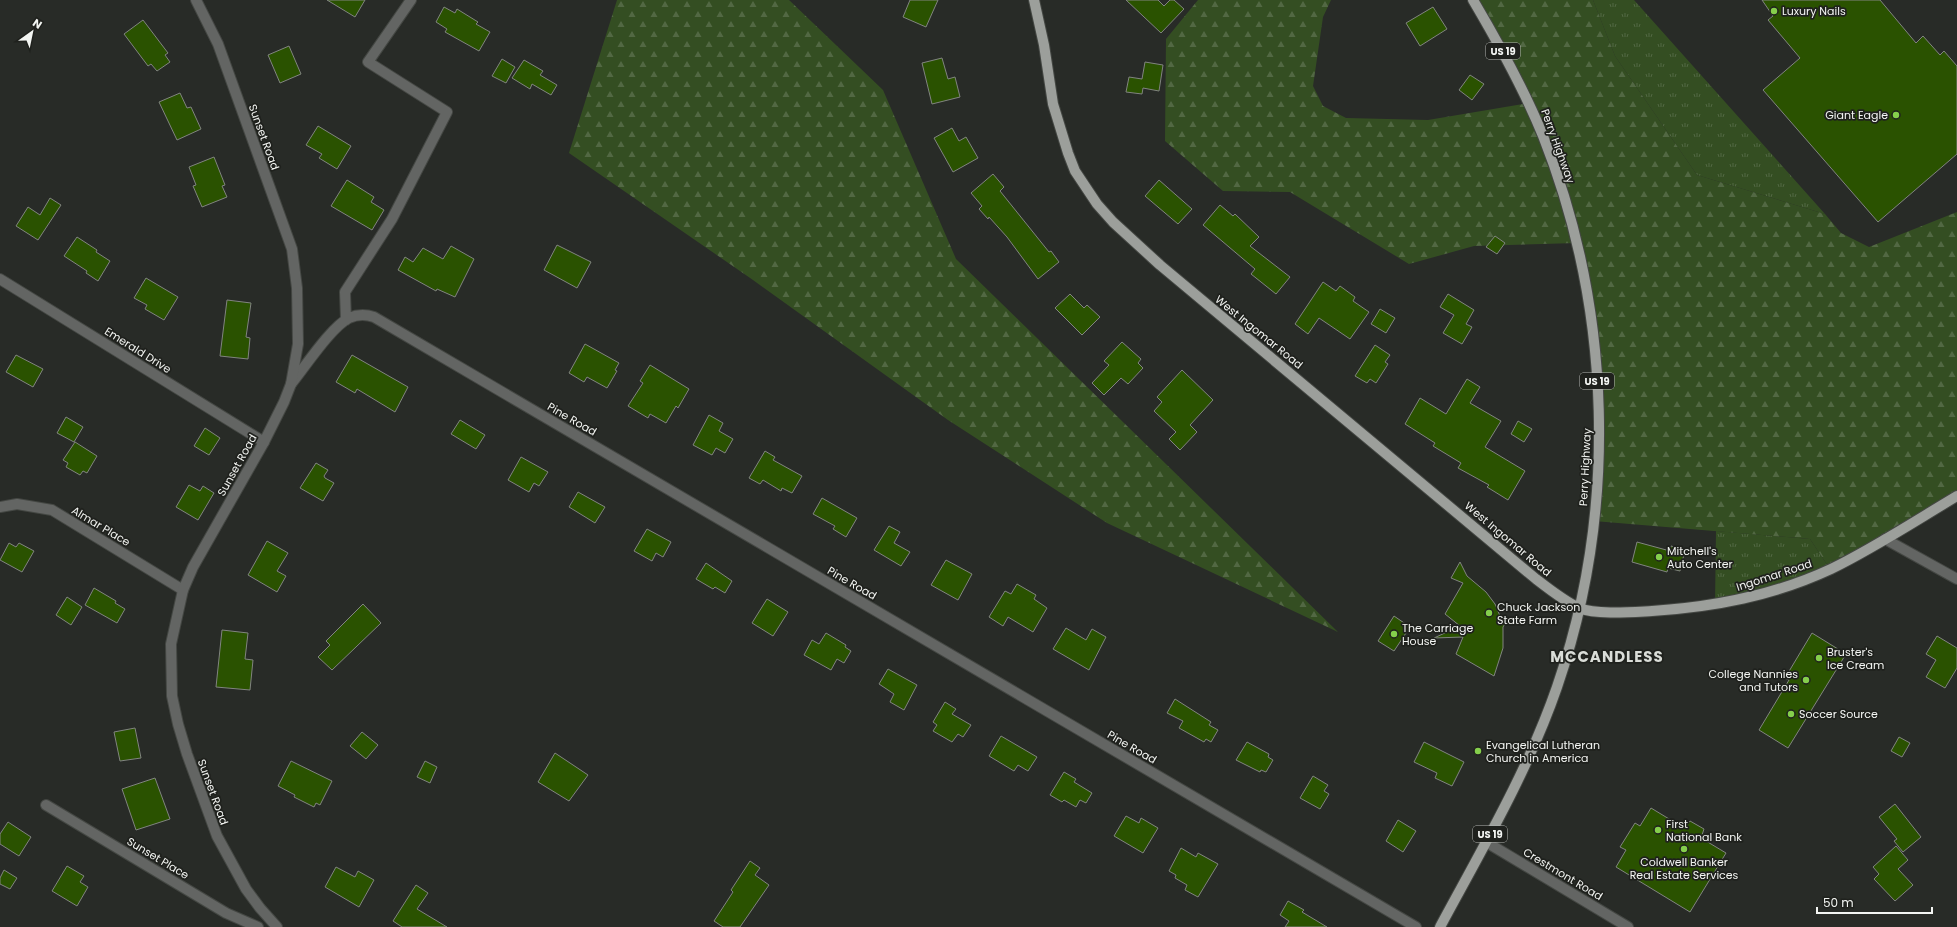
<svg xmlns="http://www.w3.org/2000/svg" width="1957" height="927" font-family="Poppins,sans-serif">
	<defs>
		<pattern id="grass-tufts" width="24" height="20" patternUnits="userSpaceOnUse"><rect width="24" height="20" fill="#344e22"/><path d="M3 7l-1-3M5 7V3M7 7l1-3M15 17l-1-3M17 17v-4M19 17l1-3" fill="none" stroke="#526843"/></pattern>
		<pattern id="forest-firs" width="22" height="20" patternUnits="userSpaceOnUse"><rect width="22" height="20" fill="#344e22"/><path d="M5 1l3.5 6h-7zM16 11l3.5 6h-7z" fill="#526843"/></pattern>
	</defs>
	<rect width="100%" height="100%" fill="#282b27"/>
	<path fill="url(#grass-tufts)" d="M1593,0H1634L1825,214L1697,175L1615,56Z
		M1716,531L1810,539L1830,569L1715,605Z"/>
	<path fill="url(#forest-firs)" d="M617,0H789L883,90L956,259L1338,632L1107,523L948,420L753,280L569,153Z
		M1198,0H1331L1323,17L1313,86L1323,106L1346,118L1428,120L1529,103L1473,0H1593L1615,56L1697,175L1825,214L1841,233L1869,247L1957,212V496L1830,569L1810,539L1594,521L1599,400L1577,243L1474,246L1409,264L1290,192L1223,191L1165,141L1166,39Z"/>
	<path fill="#2a5200" stroke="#818480" d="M327,0H365L355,17Z
		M910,0H938L926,27L903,17Z
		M1126,0H1158L1164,6L1170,0H1174L1184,9L1161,33Z
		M1762,0H1880L1916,43L1923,36L1940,55L1944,51L1957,66V154L1878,222L1763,90L1800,58L1768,20L1773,16Z
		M444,7L455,13L457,9L478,22L476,24L490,32L479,51L445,32L447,29L436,22Z
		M1433,7L1447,29L1420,46L1406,23Z
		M143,20L168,53L165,55L170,62L157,71L151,64L148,66L124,34Z
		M289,46L301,74L280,83L268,55Z
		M942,58L948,79L955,77L960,97L932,104L922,63Z
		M502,59L515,67L506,83L492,76Z
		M524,60L543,71L540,75L557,85L551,95L532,84L530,89L512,78Z
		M1145,62L1163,65L1159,91L1143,88L1142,94L1126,92L1129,77L1142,79Z
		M1470,75L1484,84L1472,100L1459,90Z
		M180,93L187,108L191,107L201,129L177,140L159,102Z
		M318,126L351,146L337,169L319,158L322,154L306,145Z
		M952,128L959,141L966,137L978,158L953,172L934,138Z
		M214,157L225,185L222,186L227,197L202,207L193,186L196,185L189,167Z
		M993,174L1004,187L1000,191L1049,252L1051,251L1059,262L1038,279L1007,237L989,217L988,219L979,209L982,206L971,193Z
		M347,180L374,197L371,202L384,210L372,230L331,206Z
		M1159,180L1192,209L1178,224L1145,196Z
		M50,198L61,205L38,240L16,226L28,207L40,215Z
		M1220,205L1233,216L1235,214L1259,237L1250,246L1290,277L1276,294L1251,274L1255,269L1203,225Z
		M1495,236L1505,243L1497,254L1486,247Z
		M77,237L97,250L96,252L110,261L98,281L86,273L87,271L64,256Z
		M557,245L591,262L577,288L544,270Z
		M451,246L474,259L455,297L437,289L436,291L398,270L405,257L413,262L423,248L443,259Z
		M146,278L178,297L164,320L145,309L147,305L134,298Z
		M1323,282L1336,291L1340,286L1355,297L1353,301L1369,312L1350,339L1319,318L1308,334L1295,324Z
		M1070,294L1084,308L1087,305L1100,317L1082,335L1055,308Z
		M1448,294L1474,310L1466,324L1472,327L1462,344L1443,333L1454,315L1440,307Z
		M227,300L251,303L246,337L250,338L248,359L220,356Z
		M1380,309L1395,318L1386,333L1371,324Z
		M1122,342L1141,359L1138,363L1143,368L1128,384L1121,378L1104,395L1092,383L1109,365L1104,361Z
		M585,344L619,363L615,370L617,371L607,388L587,377L584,382L569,373Z
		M1375,345L1390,355L1385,362L1388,364L1376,383L1370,379L1367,383L1355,376Z
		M16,355L43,369L33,387L6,372Z
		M352,355L408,387L395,412L357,389L355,393L336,382Z
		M650,365L689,389L678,408L676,406L666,423L650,414L648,418L628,406L643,383L640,381Z
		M1182,370L1213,400L1190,425L1197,432L1180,450L1169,439L1176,432L1154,411L1162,402L1157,397Z
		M1467,379L1480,387L1470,403L1501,421L1485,447L1525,471L1508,500L1487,487L1489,485L1458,468L1461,463L1433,446L1435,443L1405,424L1420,398L1446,414Z
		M709,415L723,423L719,431L733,439L725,453L716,448L712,455L693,445Z
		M66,417L83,427L74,442L57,433Z
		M460,420L485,435L476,449L451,434Z
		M1518,421L1532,429L1524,442L1511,434Z
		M205,428L220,438L209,455L194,446Z
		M75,442L97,456L87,473L83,471L80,475L66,467L68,463L63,460Z
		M765,451L775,457L773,460L802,476L792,493L782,488L781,491L763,480L760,484L749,478Z
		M521,457L548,472L539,486L534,483L529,492L508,480Z
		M316,463L328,470L324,476L325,478L334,483L323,501L300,488Z
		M189,485L200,491L203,486L214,493L198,520L176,507Z
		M578,492L605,507L595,523L569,507Z
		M822,498L857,518L846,537L833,529L835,526L813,514Z
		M889,526L900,532L894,543L910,552L901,566L874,550Z
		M647,529L671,542L663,557L656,553L652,561L634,551Z
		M267,541L288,553L277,571L286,576L277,592L248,575Z
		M1637,542L1670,551L1671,546L1685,550L1680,571L1668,568L1667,572L1632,562Z
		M9,543L16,547L19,543L34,551L22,572L0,560Z
		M946,560L972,574L958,600L931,585Z
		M1460,562L1467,576L1486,592L1495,604L1500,616L1508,619L1503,627V648L1494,676L1456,654L1463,637L1434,638L1460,626L1445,614L1463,583L1451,578Z
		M706,563L732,581L725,593L715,587L713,589L696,579Z
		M1017,584L1036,595L1034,599L1047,608L1033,632L1008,617L1003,626L989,617L1005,591L1011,594Z
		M94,588L116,601L115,603L125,609L117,623L85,605Z
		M67,597L82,607L71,625L56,615Z
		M767,599L788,612L773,636L752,623Z
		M363,604L381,623L332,670L318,657L330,645L326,641Z
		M1394,616L1410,627L1394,651L1378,641Z
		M1066,628L1086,640L1092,629L1106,637L1089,670L1053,649Z
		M222,630L248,633L245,659L253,660L250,690L216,687Z
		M826,633L846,645L845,647L851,651L844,663L837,659L831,670L804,655L812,640L819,644Z
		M1812,633L1846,654L1788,748L1759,730L1789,680L1785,678Z
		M1937,636L1957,648V668L1945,688L1926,677L1936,660L1926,654Z
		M888,669L917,685L904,710L890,702L894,694L879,684Z
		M1175,699L1211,722L1209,725L1218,730L1211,742L1206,739L1204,742L1179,728L1183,721L1167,713Z
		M945,702L956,709L952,714L971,725L963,737L958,734L952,742L933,731L937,725L933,722Z
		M135,728L141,758L120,761L114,732Z
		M362,732L378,745L366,759L350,746Z
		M1001,736L1037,757L1028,771L1018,765L1014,771L989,756Z
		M1899,737L1910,743L1902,757L1891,751Z
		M1247,742L1269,754L1268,757L1273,760L1266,772L1261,770L1260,772L1236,760Z
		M1424,742L1464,762L1452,786L1435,778L1437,773L1414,762Z
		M555,753L588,775L569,801L538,782Z
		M291,761L332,781L320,805L316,803L314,807L294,797L295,795L278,786Z
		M425,761L437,767L430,783L417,777Z
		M1064,772L1076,779L1074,782L1092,793L1086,803L1080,800L1076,807L1064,800L1062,802L1050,795Z
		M1313,776L1328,785L1324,791L1329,794L1320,809L1300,798Z
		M155,778L170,819L136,830L122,789Z
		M1895,804L1921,837L1903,852L1894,841L1897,839L1879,817Z
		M1651,808L1684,828L1690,821L1704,829L1701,838L1726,853L1690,912L1616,867L1626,850L1620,847L1635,823L1640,826Z
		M1126,816L1139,823L1141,818L1158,828L1143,853L1114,836Z
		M1398,820L1416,831L1403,852L1386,841Z
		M8,822L31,837L19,856L0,844V834Z
		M1896,846L1908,860L1898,869L1913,885L1895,901L1874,879L1879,874L1873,867Z
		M1181,848L1196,857L1198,853L1218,864L1198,897L1185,890L1187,885L1175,878L1176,875L1169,871Z
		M750,861L760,868L755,875L769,885L740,927H723L714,921L733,892L731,890Z
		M67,866L84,876L80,882L88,887L77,906L52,891Z
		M336,867L355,877L358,871L374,880L359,907L325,887Z
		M4,870L17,878L10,889L0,884V878Z
		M416,885L428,893L417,909L447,927H402L393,921Z
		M1288,901L1304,910L1302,912L1327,927H1285L1289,921L1280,915Z"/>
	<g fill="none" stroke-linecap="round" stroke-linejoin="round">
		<g stroke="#444743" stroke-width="12">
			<path id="minor" d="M0,279L264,442
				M346,320L345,292L392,219L447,112L368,62L411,0
				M291,384C305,367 331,327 349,318C358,314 365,314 374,317L1416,927
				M0,507L17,504L52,510L183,590
				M1885,539L1957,579
				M46,805L226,913L258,927
				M1486,842L1628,927"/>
		</g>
		<g stroke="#444743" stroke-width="12">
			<path id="tertiary" d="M196,0L218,44L292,249L297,288L298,344L291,384L284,402L264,442L193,567L183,590L171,644L172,696L178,724L187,754L217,836L246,889L260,908L277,927"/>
		</g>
		<g stroke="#444743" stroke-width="12">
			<path id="primary" d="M1034,0L1044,45L1053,104L1068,153L1075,171L1097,204L1113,222L1160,265L1536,579C1549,589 1564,601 1579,608C1597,615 1632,612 1652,611C1714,607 1773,596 1831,569C1874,548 1915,521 1957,496
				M1440,927C1482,849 1528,771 1557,687C1618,510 1612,310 1543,136C1524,89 1499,44 1473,0"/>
		</g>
		<use href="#minor" stroke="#636563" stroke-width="10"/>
		<use href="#tertiary" stroke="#636563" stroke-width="10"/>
		<use href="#primary" stroke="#9c9f9b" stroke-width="10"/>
	</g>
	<g fill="#85cf4c" stroke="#1f211d" stroke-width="1.5">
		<circle cx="1774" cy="11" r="4"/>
		<circle cx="1896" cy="115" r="4"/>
		<circle cx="1659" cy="557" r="4"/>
		<circle cx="1489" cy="613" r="4"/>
		<circle cx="1394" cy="634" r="4"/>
		<circle cx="1819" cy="658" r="4"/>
		<circle cx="1806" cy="680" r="4"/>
		<circle cx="1791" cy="714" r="4"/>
		<circle cx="1478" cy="751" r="4"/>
		<circle cx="1658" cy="830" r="4"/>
		<circle cx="1684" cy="849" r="4"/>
	</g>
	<g text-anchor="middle" stroke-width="3.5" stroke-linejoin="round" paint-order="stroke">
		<g fill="#1f211d" stroke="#b3b5b2" stroke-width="1">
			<rect x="1486" y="43" width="34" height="16" rx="3"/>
			<rect x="1580" y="373" width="34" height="16" rx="3"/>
			<rect x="1473" y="826" width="34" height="16" rx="3"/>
		</g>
		<g font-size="10" font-weight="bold" fill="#f3f5f2">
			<text x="1503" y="55">US 19</text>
			<text x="1597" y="385">US 19</text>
			<text x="1490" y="838">US 19</text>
		</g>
		<g font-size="11" fill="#f3f5f2" stroke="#1f211d" text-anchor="start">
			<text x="1782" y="15">Luxury Nails</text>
			<text x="1888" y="119" text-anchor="end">Giant Eagle</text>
			<text x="1667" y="555">Mitchell's<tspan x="1667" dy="13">Auto Center</tspan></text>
			<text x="1497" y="611">Chuck Jackson<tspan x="1497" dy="13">State Farm</tspan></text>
			<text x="1402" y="632">The Carriage<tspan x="1402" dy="13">House</tspan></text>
			<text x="1827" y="656">Bruster's<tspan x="1827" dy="13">Ice Cream</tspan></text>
			<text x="1798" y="678" text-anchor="end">College Nannies<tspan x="1798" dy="13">and Tutors</tspan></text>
			<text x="1799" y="718">Soccer Source</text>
			<text x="1486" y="749">Evangelical Lutheran<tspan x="1486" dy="13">Church in America</tspan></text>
			<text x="1666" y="828">First<tspan x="1666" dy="13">National Bank</tspan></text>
			<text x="1684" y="866" text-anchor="middle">Coldwell Banker<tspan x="1684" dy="13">Real Estate Services</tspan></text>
		</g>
		<g font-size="11" fill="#f3f5f2" stroke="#1f211d">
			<text transform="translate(264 137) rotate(70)" y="4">Sunset Road</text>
			<text transform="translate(1558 146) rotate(70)" y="4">Perry Highway</text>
			<text transform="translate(1259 332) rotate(39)" y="4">West Ingomar Road</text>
			<text transform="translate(138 350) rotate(32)" y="4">Emerald Drive</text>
			<text transform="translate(572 419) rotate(30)" y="4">Pine Road</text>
			<text transform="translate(237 465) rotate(-61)" y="4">Sunset Road</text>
			<text transform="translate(1585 467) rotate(-87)" y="4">Perry Highway</text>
			<text transform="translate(101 526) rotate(31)" y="4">Almar Place</text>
			<text transform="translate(1508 539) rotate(40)" y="4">West Ingomar Road</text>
			<text transform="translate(1774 575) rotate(-18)" y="4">Ingomar Road</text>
			<text transform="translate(852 583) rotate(30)" y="4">Pine Road</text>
			<text transform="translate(1132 747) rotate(30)" y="4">Pine Road</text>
			<text transform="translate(213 792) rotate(70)" y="4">Sunset Road</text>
			<text transform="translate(158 858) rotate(31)" y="4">Sunset Place</text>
			<text transform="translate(1563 874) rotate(31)" y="4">Crestmont Road</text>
		</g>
		<g font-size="15" font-weight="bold" letter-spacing="1" fill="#daddd8" stroke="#1f211d">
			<text x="1607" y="662">MCCANDLESS</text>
		</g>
	</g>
	<g transform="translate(32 32) rotate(33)" stroke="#1f211d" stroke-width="3" paint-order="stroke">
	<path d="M0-3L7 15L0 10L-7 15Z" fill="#f3f5f2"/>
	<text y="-6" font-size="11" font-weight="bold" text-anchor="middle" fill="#f3f5f2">N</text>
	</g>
	<path d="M1817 907v6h115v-6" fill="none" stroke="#f3f5f2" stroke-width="2"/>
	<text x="1823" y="907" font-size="12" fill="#f3f5f2" stroke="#1f211d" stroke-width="3" paint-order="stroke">50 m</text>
</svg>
